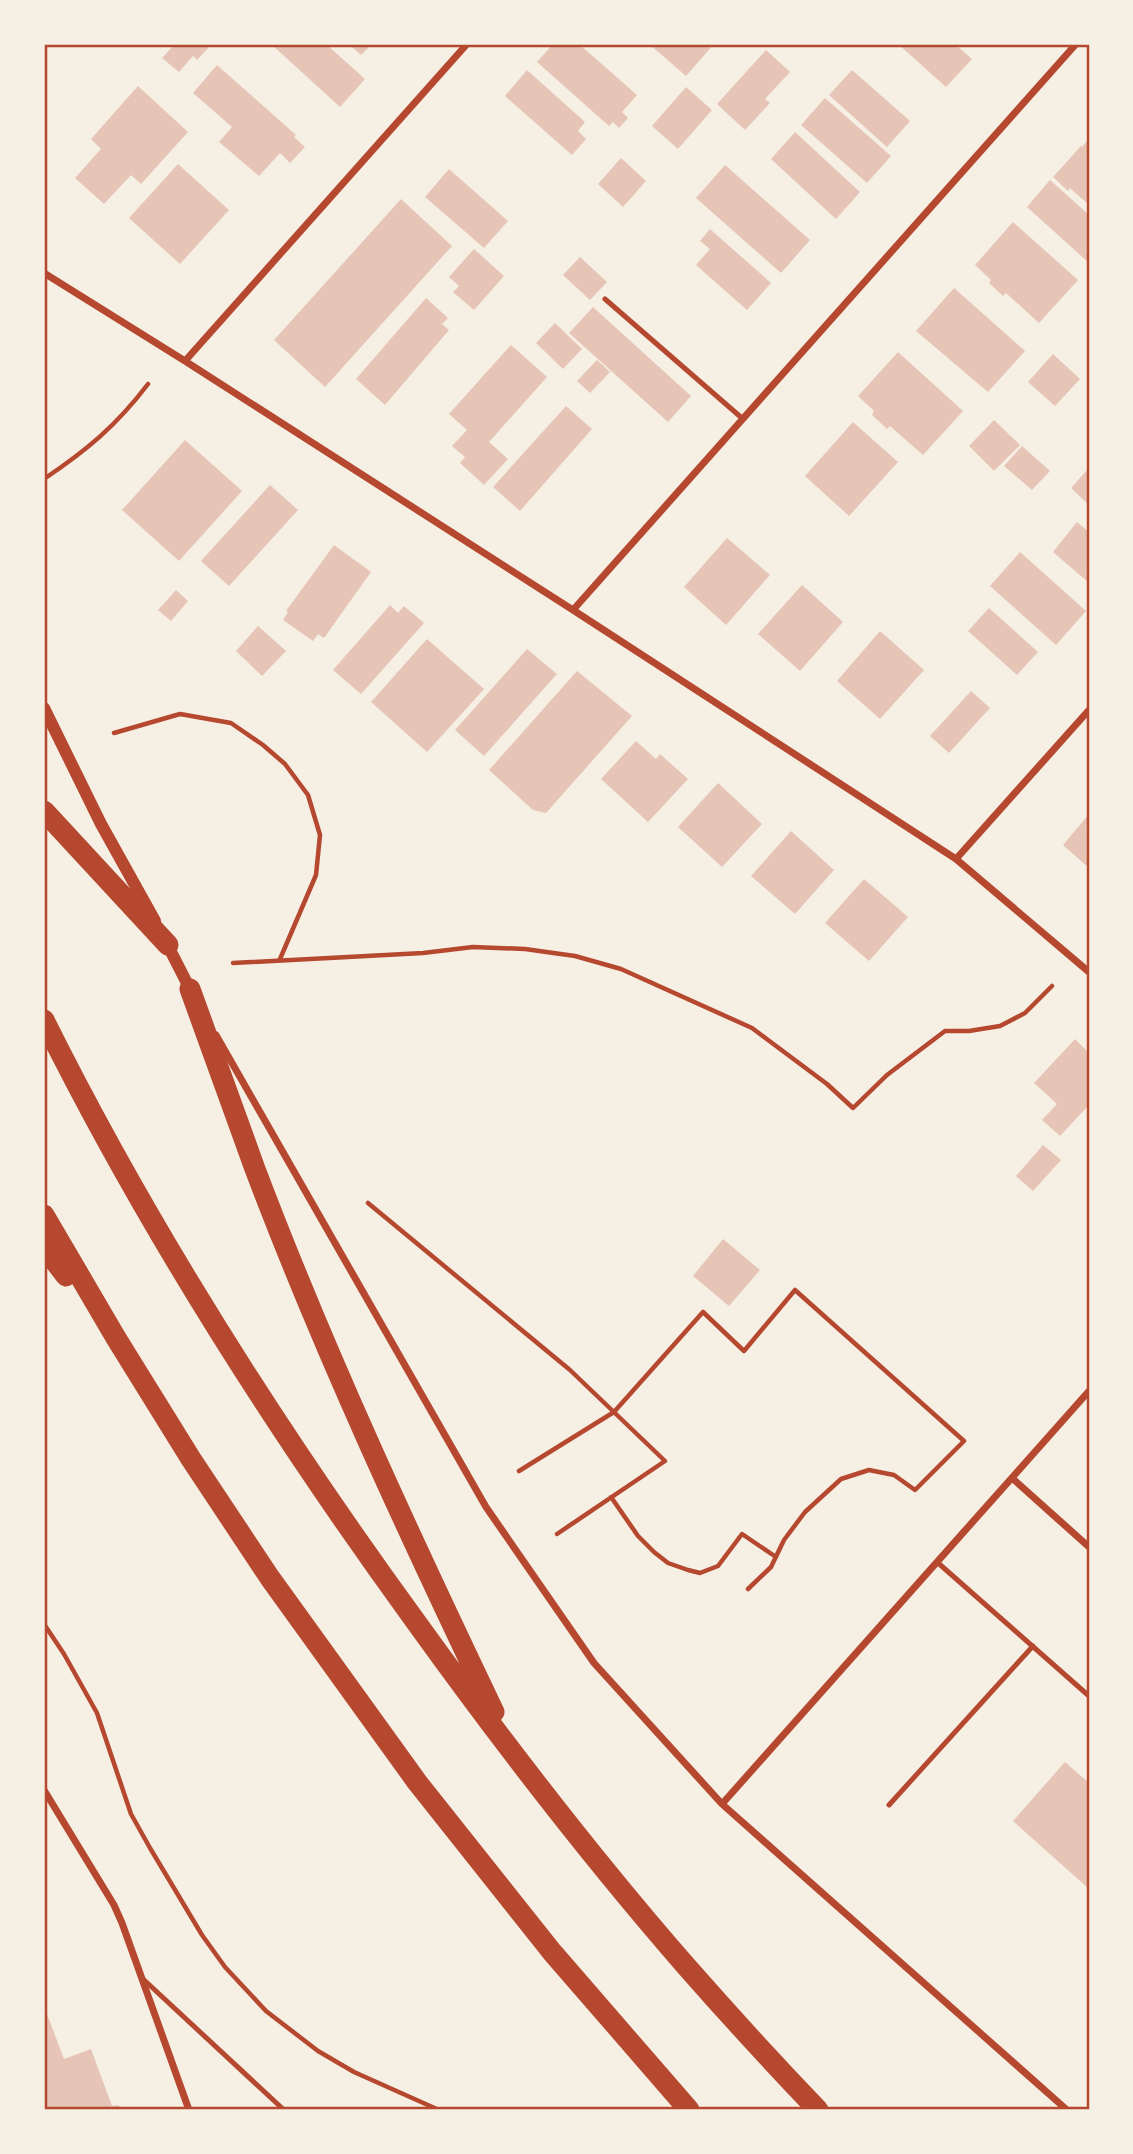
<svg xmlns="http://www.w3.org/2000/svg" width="1133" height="2154" font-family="'Open Sans',sans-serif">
	<rect width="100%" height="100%" fill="#f6efe4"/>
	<path fill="#e6c5b7" d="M175,44H212L197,60L193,56L179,72L162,58Z
		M271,44H326L365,79L340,107Z
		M349,44H372L361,55Z
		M553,44H579L637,95L622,112L628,118L619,128L613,122L609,126L537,62Z
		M649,44H714L686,76Z
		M898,44H955L972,59L946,87Z
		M766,50L790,72L765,99L770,103L745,130L717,104Z
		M217,65L296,135L294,137L305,147L290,163L280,153L259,176L219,142L232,127L193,93Z
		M527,70L585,122L578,131L586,139L572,155L505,96Z
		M852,70L910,121L887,147L829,95Z
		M138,86L188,132L141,184L131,175L104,204L75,178L101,149L91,139Z
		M686,87L712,110L678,149L652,126Z
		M825,98L891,156L867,183L801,125Z
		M795,132L860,192L836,219L771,159Z
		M1089,139V205L1070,188L1068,191L1053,177L1081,146L1082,147Z
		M621,158L646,181L623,207L598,184Z
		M178,164L229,210L180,264L129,218Z
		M725,165L810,240L781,273L696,198Z
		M449,169L508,221L484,248L425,197Z
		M1050,180L1089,215V263L1027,207Z
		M401,199L452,246L325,387L274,340Z
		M1013,222L1078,280L1039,323L1006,293L1003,296L989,283L991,280L975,265Z
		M710,229L771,283L747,310L696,265L710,249L700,241Z
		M474,249L504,276L474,310L453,292L459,286L449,277Z
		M580,257L607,282L590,300L563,275Z
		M954,288L1025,351L988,392L916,331Z
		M426,298L448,318L442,324L449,330L385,405L356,379Z
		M593,307L691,396L668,422L569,333Z
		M555,323L582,349L563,369L536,343Z
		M511,345L547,377L489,442L508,459L484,485L460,463L465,457L452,446L467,430L449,414Z
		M898,352L963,411L923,455L890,426L887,429L872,415L874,411L858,396Z
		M1053,354L1080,379L1055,406L1028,382Z
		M597,360L610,372L590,393L577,381Z
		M566,406L592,429L520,511L493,487Z
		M994,420L1020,445L994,471L969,446Z
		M853,422L898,462L849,516L805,476Z
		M185,440L242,491L179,561L122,510Z
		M1022,446L1050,471L1032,490L1004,466Z
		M1089,468V505L1071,488Z
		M270,485L298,510L229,586L201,561Z
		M1077,522L1089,532V583L1053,552Z
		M727,538L770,575L726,625L684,587Z
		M334,545L371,572L324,638L318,634L313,641L283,620L288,612L286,611Z
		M1020,552L1086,611L1056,645L990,586Z
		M802,585L843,622L800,671L758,634Z
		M176,590L188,601L171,621L158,610Z
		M390,605L398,613L404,606L424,623L361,694L333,670Z
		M989,608L1038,652L1017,675L968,631Z
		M258,626L286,651L262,676L236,651Z
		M880,631L924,670L880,719L837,681Z
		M427,639L484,689L427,752L371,702Z
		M527,649L557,674L484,756L455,730Z
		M577,671L632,716L546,813L533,810L489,770Z
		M971,691L990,708L949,753L930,736Z
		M636,741L656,759L660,754L688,779L648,822L601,779Z
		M718,783L762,824L722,867L678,827Z
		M1089,814V868L1063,845Z
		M791,831L834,870L795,914L751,876Z
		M864,879L908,917L869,961L825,923Z
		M1075,1039L1089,1053V1105L1060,1136L1042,1120L1057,1104L1034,1083Z
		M1043,1145L1061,1160L1033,1191L1016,1176Z
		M723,1239L760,1270L729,1306L693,1276Z
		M1065,1762L1089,1783V1889L1013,1821Z
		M44,2006L64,2059L91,2049L112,2106L118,2105L123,2110H44Z"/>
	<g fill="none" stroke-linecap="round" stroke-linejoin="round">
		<path stroke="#b5482f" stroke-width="4.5" d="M44,479C87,450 116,426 148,384
			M114,733L180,714L231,723L263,745L285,764L308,795L320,835L316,875L280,959
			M233,963L423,953L473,947L525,949L575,956L621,969L752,1028L827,1084L853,1108L887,1075L945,1031H969L1000,1026L1025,1013L1052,986
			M368,1203L570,1370L665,1461L557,1534
			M519,1471L614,1412L703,1312L744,1351L795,1290L964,1441L915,1490L894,1475L869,1470L841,1479L805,1512L784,1540L771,1567L748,1589
			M611,1497L638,1536L654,1552L668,1563L688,1570L700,1573L718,1566L742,1534L776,1557
			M44,1624L64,1654L97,1713L131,1814L150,1848L202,1935L225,1967L266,2011L318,2051L354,2072L439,2110"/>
		<path stroke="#b5482f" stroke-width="5" d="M605,299L743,419
			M937,1562L1089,1696
			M889,1805L1033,1646
			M143,1979L284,2110"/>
		<path stroke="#b5482f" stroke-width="7" d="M44,273L185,361L573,610L956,859L1089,972
			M185,361L467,44
			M573,610L1076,44
			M956,859L1089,710
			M216,1035L486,1507L594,1663L722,1804L1067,2110
			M1012,1478L1089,1547
			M44,1790L114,1905L122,1923L189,2110
			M722,1804L1089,1391"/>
		<path stroke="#b5482f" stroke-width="12" d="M44,708L101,824L155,921
			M165,940L190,989"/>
		<path stroke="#b5482f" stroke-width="21" d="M44,811L168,945
			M190,989C212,1049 233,1109 255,1169C325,1354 409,1534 494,1712
			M44,1020C149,1231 277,1431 416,1622C501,1740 590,1856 686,1966C729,2015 773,2063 818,2110
			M44,1215L116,1338L191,1459L270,1578L417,1782L552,1952L689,2110
			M44,1247L66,1276"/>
	</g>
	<rect width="1133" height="2154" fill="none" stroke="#f6efe4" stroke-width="91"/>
	<rect x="46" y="46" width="1042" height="2062" fill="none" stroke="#b5482f" stroke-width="2.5"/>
</svg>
